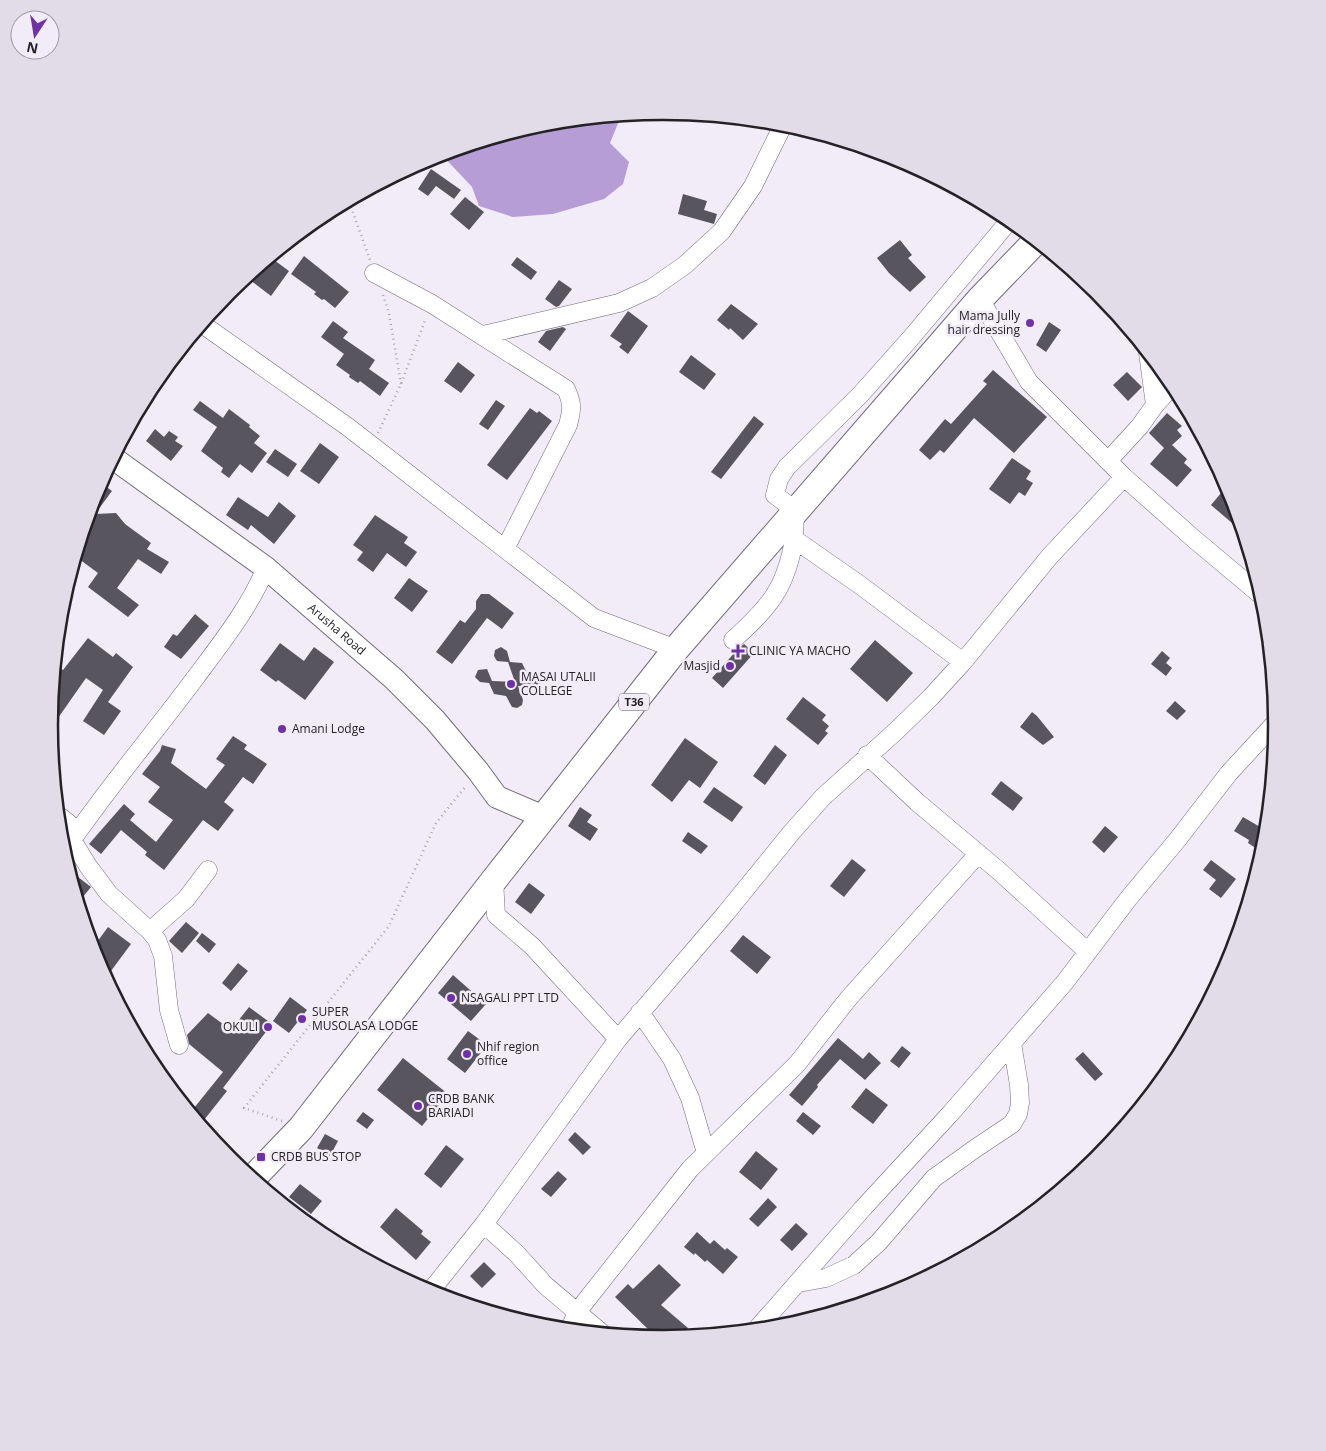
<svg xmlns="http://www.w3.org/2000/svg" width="1326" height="1451" font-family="'Open Sans',sans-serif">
	<rect width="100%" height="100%" fill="#f1ecf8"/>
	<path fill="#b79dd6" d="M615,116L619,121L610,143L629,162L623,184L604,199L553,214L513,217L479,206L472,187L442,155L415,165L428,158L543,123Z"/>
	<path fill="#59555e" d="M431,169L461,190L454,199L436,186L428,196L418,189Z
		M683,194L707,201L704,210L717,214L714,224L678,214Z
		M465,197L484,212L469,230L450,214Z
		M900,240L912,255L908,258L926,277L910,292L889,273L877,258Z
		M304,256L349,292L335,308L324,299L322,300L314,294L316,292L291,274Z
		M270,257L289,271L271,296L250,280L261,265Z
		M517,257L537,272L531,280L511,265Z
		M559,280L572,289L559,306L556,307L545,299Z
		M731,304L758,324L743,340L730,328L729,330L717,320Z
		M628,311L648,326L628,354L619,347L622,344L610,336Z
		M333,321L348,332L343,338L375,360L369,369L389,383L380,396L360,381L358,383L349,377L350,375L336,365L344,354L321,337Z
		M1049,322L1061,330L1046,352L1036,345Z
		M563,327L566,329L550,351L538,342L546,331Z
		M691,355L716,374L704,390L679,372Z
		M458,362L475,375L461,393L444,381Z
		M993,370L1047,417L1014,453L974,418L944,453L940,450L930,460L919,450L945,419L951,424L987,384L983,381Z
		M1127,372L1142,387L1128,401L1113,385Z
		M496,400L505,406L488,430L479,424Z
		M200,401L223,418L229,409L250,425L249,427L260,436L254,443L267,453L252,473L240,464L229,478L221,472L223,468L201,451L217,427L193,410Z
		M530,408L537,413L539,411L552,421L507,480L487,465Z
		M1167,413L1182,426L1177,430L1182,436L1172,445L1187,459L1184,463L1192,470L1177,487L1150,464L1164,448L1149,433Z
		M754,416L764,424L721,479L711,472Z
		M155,429L164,437L169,431L178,437L175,441L183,446L171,461L146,441Z
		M320,443L339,457L319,484L300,471Z
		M275,449L297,464L288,477L266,462Z
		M1012,458L1031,471L1026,479L1033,483L1025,496L1019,492L1010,504L989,489Z
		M100,482L112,491L95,514L116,513L125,524L151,543L147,549L169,562L161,574L138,559L117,588L139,605L128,617L88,587L98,573L75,556L96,490Z
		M1221,493L1234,503L1238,516L1232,523L1211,505Z
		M238,497L268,517L279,502L296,516L274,544L251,525L248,530L226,515Z
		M375,515L408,537L404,543L417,552L406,567L387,553L373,572L357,560L363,552L353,545Z
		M409,578L428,591L412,612L394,598Z
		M481,594H489L514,613L502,629L487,618L452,664L436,652L460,620L465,623L476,609V601Z
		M195,614L209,626L181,659L164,647L173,634L177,636Z
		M88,638L113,657L116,653L133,667L108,702L121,711L104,735L83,721L103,690L86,678L58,718L50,713L55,664L63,670Z
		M875,640L913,673L887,702L850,669Z
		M280,643L304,661L314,647L334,662L305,700L278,680L276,682L260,670Z
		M744,644L754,653L723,688L712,678L737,650Z
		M501,647L507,651L510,662L522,663L527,673H536L541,679L540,684L535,687L518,686L523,700L522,705L517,708L512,707L506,696L494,694L489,683L480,682L475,677L478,670L487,669L492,681L515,682L508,662L497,661L494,656L495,650Z
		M1162,651L1170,658L1166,663L1172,668L1166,676L1151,664Z
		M803,697L826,715L822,720L829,726L825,731L828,733L818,745L786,719Z
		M1175,701L1186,711L1177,720L1166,711Z
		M1032,712L1037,716L1054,737L1043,745L1020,727Z
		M233,736L247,745L244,749L267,764L253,784L243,777L224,802L234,810L218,831L203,820L164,870L145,855L147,852L121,830L101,854L89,844L124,804L135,814L130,820L156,842L173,820L148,802L160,787L142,774L160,751L162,745L176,749L171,763L206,789L225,765L216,759Z
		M685,738L718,762L700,788L689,780L672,802L651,785Z
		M775,745L787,755L765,785L753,776Z
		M1001,781L1023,798L1013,811L991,794Z
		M714,787L743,807L732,822L703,802Z
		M580,807L592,815L587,822L598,829L590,841L568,826Z
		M1243,817L1267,831L1266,842L1260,851L1248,843L1249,840L1234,831Z
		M1105,826L1118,837L1104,853L1092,842Z
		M688,832L708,846L701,854L682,841Z
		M852,859L866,870L844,897L830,886Z
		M1211,860L1236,879L1221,898L1209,889L1216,880L1203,870Z
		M78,877L91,887L78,903L72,884Z
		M529,883L545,895L531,914L515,902Z
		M186,922L199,933L182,953L169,941Z
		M108,927L131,944L105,979L95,960L92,949Z
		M202,933L216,944L209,953L196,941Z
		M743,935L771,957L757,974L730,951Z
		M238,963L248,971L231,991L222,983Z
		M453,975L486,1004L471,1021L438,993Z
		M290,997L307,1010L289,1033L273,1021Z
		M249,1007L272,1024L223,1088L227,1091L200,1125L190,1113L223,1072L189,1044L187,1035L208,1013L231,1030Z
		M468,1031L487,1045L465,1073L447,1059Z
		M838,1038L863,1059L869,1052L881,1063L865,1080L840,1059L817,1085L818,1087L802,1106L789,1095Z
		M902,1046L911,1053L899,1068L890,1061Z
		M1083,1052L1103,1074L1095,1081L1075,1059Z
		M403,1058L448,1094L422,1126L377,1090Z
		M866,1088L888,1105L873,1124L851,1107Z
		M363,1112L374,1120L367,1129L356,1121Z
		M803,1112L821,1126L813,1135L796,1121Z
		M575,1132L591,1147L583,1155L568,1140Z
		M325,1134L338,1141L330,1156L317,1148Z
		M446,1145L464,1159L441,1188L424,1174Z
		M756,1151L778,1169L761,1190L739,1172Z
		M558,1171L567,1179L551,1197L541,1189Z
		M300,1184L322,1201L311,1214L289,1197Z
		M768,1198L777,1207L758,1227L749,1219Z
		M396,1208L423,1231L421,1234L431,1242L416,1260L380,1227Z
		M796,1223L808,1234L792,1251L780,1240Z
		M697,1232L710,1244L714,1240L725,1250L727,1248L738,1257L723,1274L707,1260L705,1262L695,1253L694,1255L684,1247Z
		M484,1262L496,1274L482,1288L470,1276Z
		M659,1264L681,1285L661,1305L688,1328L679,1338L663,1340L646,1338L651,1332L615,1297L628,1284L633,1289Z"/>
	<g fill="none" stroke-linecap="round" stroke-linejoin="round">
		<g stroke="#716d77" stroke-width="19">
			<path id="minor" d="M374,273L432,304L566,389C573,404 572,410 568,425L505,549
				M980,299L1029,382L1124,477L1194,539L1262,596
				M202,324L348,427L594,618L676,649
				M483,335L619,303L652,288L685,265L722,231L753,186L784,123
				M1148,353L1155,405
				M1108,461L1140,426L1155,405L1174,384
				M733,640C769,607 786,589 794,539
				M963,662L860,585L794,539L795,510L775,495L779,479L787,467L860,395L910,339L1010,220
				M867,755L917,802L999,871L1088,952
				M58,815L78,831
				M72,840L88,866L109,894L150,931L157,940L163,956L169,1010L179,1045
				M63,853C104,792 152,736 196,677C222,642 249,608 266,568
				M494,880L496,915L532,946L618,1039
				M150,931L186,899L208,870
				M640,1012L672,1059L690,1098L706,1153
				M484,1224L517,1254L545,1285L603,1334
				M799,1283L826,1278L854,1265L879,1242L934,1178L976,1148L1012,1124L1018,1114L1020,1103L1019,1085L1012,1043
				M429,1293L484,1224L618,1039L726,913L791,833L823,797L895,732L931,697L963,662L1050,556L1124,477
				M569,1331L577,1312L690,1169L797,1064L848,999L978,854
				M755,1331L864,1207L950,1114L1065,982L1128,899L1178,839L1229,773L1277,721"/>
		</g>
		<g stroke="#716d77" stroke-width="24">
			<g id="major">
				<path id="s1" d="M113,458L266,568L394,679L435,720L478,771L497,797L544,817"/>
			</g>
		</g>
		<g stroke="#716d77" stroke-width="28">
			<path id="highway" d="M252,1179L301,1128L494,880L676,649L980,299L1036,241"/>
		</g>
		<path stroke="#a8a4ae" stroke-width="2.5" stroke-dasharray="1 4" stroke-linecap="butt" d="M351,207L370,260
			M383,295L389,313L401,384
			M378,433L401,384L426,318
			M282,1121L244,1108L389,926L436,823L466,786"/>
		<use href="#minor" stroke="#fff" stroke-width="18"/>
		<use href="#major" stroke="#fff" stroke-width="22"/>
		<use href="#highway" stroke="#fff" stroke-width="26"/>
	</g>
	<g fill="#7131a6" stroke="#f1ecf8" stroke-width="2">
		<circle cx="1030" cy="323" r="5"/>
		<path d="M735.5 643.5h5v5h5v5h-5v5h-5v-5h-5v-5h5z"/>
		<circle cx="730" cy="666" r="5"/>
		<circle cx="511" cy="684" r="5"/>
		<circle cx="282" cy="729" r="5"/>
		<circle cx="451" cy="998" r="5"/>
		<circle cx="302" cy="1019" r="5"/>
		<circle cx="268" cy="1027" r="5"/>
		<circle cx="467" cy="1054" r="5"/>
		<circle cx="418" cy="1106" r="5"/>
		<rect x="256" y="1152" width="10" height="10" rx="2.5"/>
	</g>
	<g text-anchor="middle" stroke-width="5" stroke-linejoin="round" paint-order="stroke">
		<rect fill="#f1ecf8" stroke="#625f66" stroke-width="1" x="619" y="693.5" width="30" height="17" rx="4"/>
		<g font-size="11" font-weight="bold" fill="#242227">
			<text x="634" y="706">T36</text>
		</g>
		<g font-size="12" fill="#242227" stroke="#f1ecf8" text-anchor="start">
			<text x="1020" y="320" text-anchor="end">Mama Jully<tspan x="1020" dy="14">hair dressing</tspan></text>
			<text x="749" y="655">CLINIC YA MACHO</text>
			<text x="720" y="670" text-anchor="end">Masjid</text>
			<text x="521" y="681">MASAI UTALII<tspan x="521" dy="14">COLLEGE</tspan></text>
			<text x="292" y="733">Amani Lodge</text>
			<text x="461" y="1002">NSAGALI PPT LTD</text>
			<text x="312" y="1016">SUPER<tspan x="312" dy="14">MUSOLASA LODGE</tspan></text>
			<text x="258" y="1031" text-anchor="end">OKULI</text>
			<text x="477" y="1051">Nhif region<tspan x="477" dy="14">office</tspan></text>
			<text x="428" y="1103">CRDB BANK<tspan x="428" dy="14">BARIADI</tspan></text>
			<text x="271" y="1161">CRDB BUS STOP</text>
		</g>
		<g font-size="12" fill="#242227" stroke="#f1ecf8">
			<text dy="4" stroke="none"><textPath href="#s1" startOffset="282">Arusha Road</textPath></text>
		</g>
	</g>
	<path d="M0 0H1326V1451H0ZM58 725a605 605 0 1 1 1210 0a605 605 0 1 1-1210 0Z" fill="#e1dce7" fill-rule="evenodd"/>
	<path fill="none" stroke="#242227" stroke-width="2.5" d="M58 725a605 605 0 1 1 1210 0a605 605 0 1 1-1210 0Z"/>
	<g transform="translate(35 35) rotate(192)"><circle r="24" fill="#f1ecf8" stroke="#9f9ba4"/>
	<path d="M0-4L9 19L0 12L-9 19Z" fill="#7131a6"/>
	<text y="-8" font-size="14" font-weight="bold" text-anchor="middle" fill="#242227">N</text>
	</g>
</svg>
